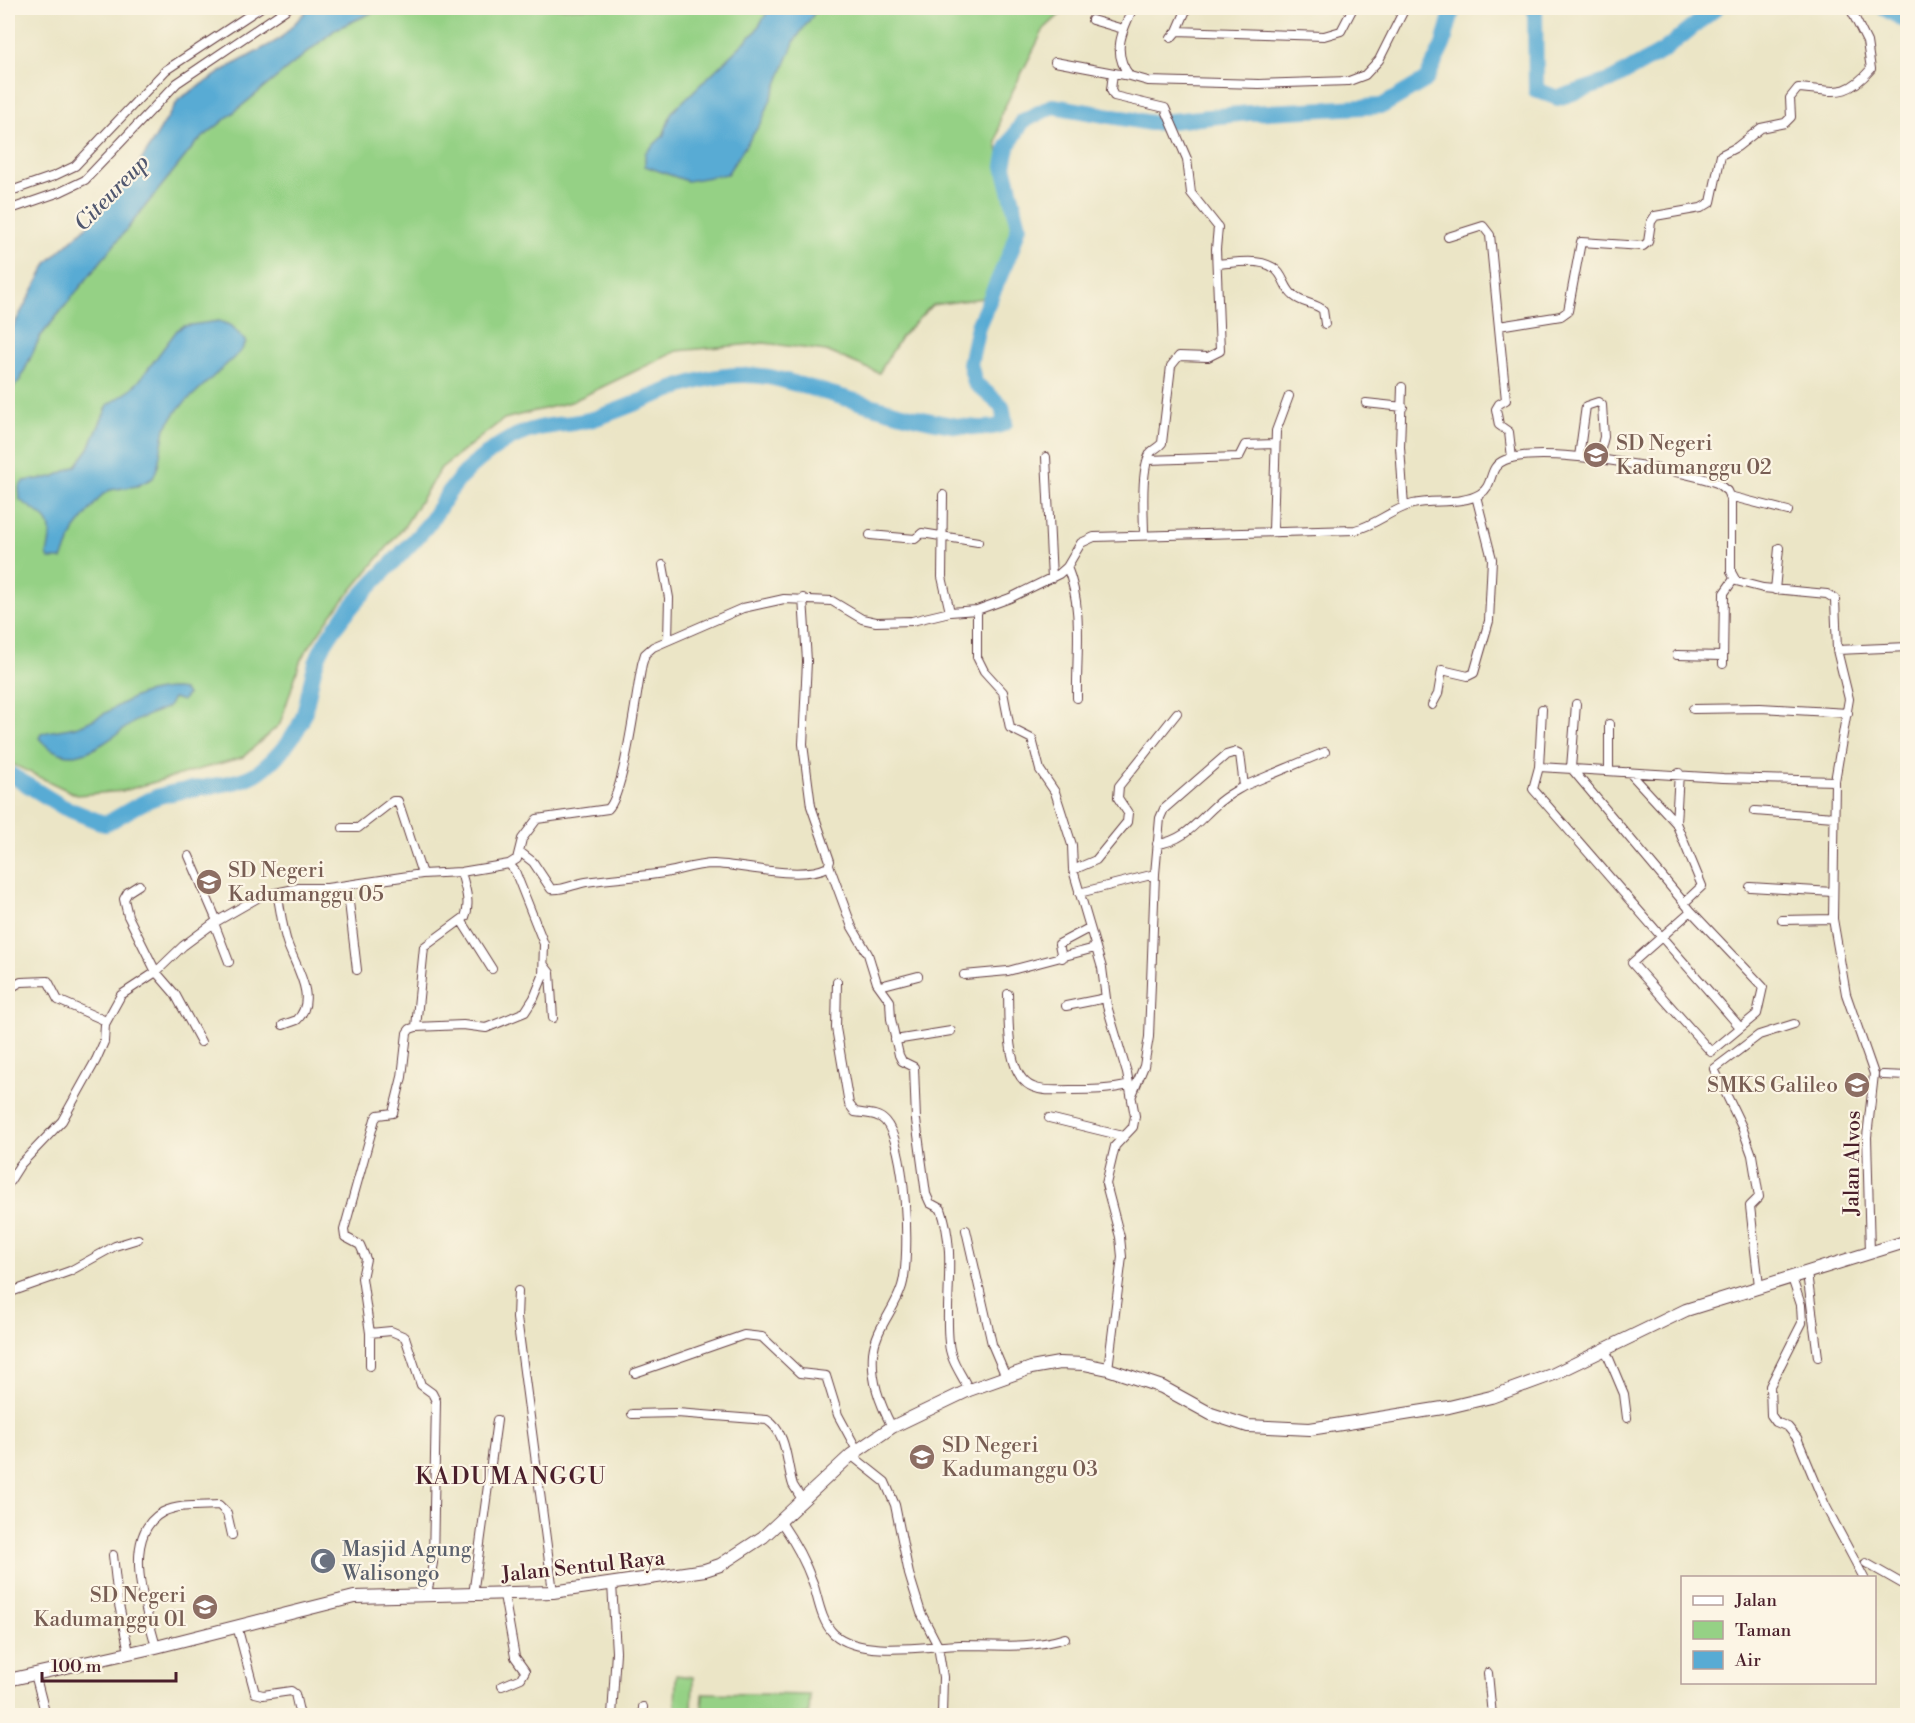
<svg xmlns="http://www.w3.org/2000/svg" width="1915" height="1723" font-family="'Libre Bodoni',serif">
	<rect width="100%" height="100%" fill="#fcf5e5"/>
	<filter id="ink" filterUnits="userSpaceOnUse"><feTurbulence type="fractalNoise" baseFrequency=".0167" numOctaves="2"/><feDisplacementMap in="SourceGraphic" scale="12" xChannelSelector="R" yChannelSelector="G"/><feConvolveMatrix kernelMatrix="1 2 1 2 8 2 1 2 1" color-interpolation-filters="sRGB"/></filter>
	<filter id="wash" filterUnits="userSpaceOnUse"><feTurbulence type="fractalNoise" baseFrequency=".008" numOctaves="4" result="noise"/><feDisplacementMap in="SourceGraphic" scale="24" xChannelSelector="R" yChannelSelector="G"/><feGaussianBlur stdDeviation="1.35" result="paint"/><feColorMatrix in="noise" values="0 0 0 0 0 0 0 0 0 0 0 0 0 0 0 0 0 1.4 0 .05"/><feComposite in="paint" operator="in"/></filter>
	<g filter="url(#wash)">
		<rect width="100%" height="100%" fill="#ebe5c6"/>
		<path fill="#95d185" stroke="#707858" stroke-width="1.5" d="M382,8H1067L1044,29L1001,114L997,144L1019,226L1011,251L990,297L932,305L901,337L879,373L826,351L764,343L677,351L571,402L504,419L441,468L404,527L331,615L301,659L280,724L243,757L123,791L77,795L8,762V393L20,380L40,337L196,143L336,29Z
			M676,1675L693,1677L692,1715H675Z
			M703,1693L810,1695L809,1715H702Z"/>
		<path fill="#58abd4" stroke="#516580" stroke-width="1.5" d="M309,8H382L336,29L196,143L40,337L20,380L8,393V336L48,262L86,227L128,182L179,99L229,67L280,39Z
			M770,8H818L795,40L762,121L727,174L687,181L645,166V153L663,136L672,112L755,32Z
			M219,321L232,326L246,342L241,351L179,408L165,428L158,466L153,478L137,486L110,490L102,495L75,529L62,559H49L47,554C56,518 47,520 20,500L19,487L24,481L53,477L76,466L89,448L108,405L129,391L139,381L177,330L184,326Z
			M176,689L183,690L187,695L182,701L173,698L168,707C157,712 144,716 134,722C103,743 71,775 39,738L41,734C54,729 69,730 81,725C119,710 131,689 176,689Z"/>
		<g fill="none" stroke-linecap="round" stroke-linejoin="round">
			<path stroke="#58abd4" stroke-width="16" d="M1535,8L1536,90L1558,98L1612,80L1663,51L1716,8
				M1884,8L1908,22
				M8,773L63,807L105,824C121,816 137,804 154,798C184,786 238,788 260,771C277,758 298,734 304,714C310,692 312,665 324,645C350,600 392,567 425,528C435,517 441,503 450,491C469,464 506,435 539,428C557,424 575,424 593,419C652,400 704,366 769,377C813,385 973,445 1005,423L1002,406L975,383L970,364L978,326L1011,251L1019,226L1004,166L1008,146L1023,121L1053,106L1151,123L1249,113L1382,106L1426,80L1443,45L1453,8"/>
		</g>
	</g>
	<g filter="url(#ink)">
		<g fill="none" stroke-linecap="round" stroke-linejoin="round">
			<g stroke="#623d42" stroke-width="10">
				<path id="minor" d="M1133,8C1122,31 1111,53 1130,76L1148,81L1259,84L1349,81L1365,75L1379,60L1405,8
					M1092,20L1123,29
					M1177,31L1324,36L1341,31L1353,8
					M1171,38L1177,31L1187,8
					M1055,62L1130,76
					M1113,73L1111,90L1114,96L1165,108L1187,159L1191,193L1218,227L1216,249L1220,351L1208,357L1179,356L1171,366L1162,443C1159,447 1154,449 1151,452C1140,468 1144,516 1144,535
					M8,192L54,176L75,166L166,70L260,8
					M8,210L60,192L85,180L177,83L288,8
					M1448,237L1483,226L1490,235L1506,400L1499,404L1496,409L1499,425L1509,432L1512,458
					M1217,264C1236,263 1266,256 1279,273C1285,281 1286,290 1294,296C1303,304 1316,303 1323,310L1325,324
					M1499,326L1561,316L1568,311L1581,242L1643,246L1648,242L1651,222L1655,216L1701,208L1711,202L1721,155L1737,147L1761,128L1785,123L1791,117L1790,98L1798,88C1835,90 1844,100 1871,69L1867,42L1850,8
					M1402,387L1400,447L1404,507
					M1366,403L1403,407
					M1046,457L1052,578
					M1579,457L1586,406L1598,402L1602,405L1604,437L1598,460
					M1148,460L1239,457L1245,445L1275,444
					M943,495L942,577L950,612
					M1729,496L1788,511
					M1273,531L1276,431L1289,396
					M870,535L915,539L922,533L978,542
					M663,565L669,598L668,640
					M1067,567C1084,608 1076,655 1077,698
					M1775,590L1779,548
					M977,610V657L984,671L1003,692L1010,728L1032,739L1040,770L1055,792L1072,845L1073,870L1102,968L1107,1006L1127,1073L1135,1116L1133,1127L1115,1146L1106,1184L1120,1237L1122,1257L1108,1369
					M1837,650L1908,647
					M1677,655L1723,656
					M1723,664L1724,593L1734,579
					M1576,704L1571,768L1691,911L1763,987L1757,1014L1711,1052L1632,963L1691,911
					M1432,705L1438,694L1442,670L1468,676L1474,673L1489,621L1492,559L1476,496
					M1542,709L1539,767L1533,789L1740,1027
					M1693,709L1760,708L1848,713
					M1539,767L1723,778L1835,781
					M1609,770V724
					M1629,772L1676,823
					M1679,773L1676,823L1702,886L1684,903
					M1755,811L1834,817
					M343,828H358L393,801H398L422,874
					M1157,844C1184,841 1197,822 1216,805C1224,797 1234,792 1244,786
					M520,852L533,862L551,889C562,891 574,884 586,882C612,878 638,877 664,873C680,870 697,864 714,864C744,865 800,881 828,867L830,861L811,806L803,744L807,661L803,598
					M189,856L217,921
					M829,865L852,927L868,954L877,983L890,1001L891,1019L899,1055L902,1061L914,1067L916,1120L926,1194L930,1203L941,1209C957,1254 944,1297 949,1343C950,1360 962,1375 969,1390
					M1073,870L1096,860L1127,822L1128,813L1118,798L1119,786L1177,713
					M461,872C465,887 471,903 465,917L424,947L416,1027L463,1025L486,1028L525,1012L534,998L543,976L544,944L515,871L509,864
					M139,885L128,892L124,899L128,916L156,972L175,994L201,1042
					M347,885L357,970
					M1750,887L1833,892
					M277,893C281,910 282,929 288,945C296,967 318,999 297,1020L283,1025
					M1079,893L1155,874
					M461,920L492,969
					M1782,920L1833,919
					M214,923L229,962
					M1062,958L1059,944L1089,928
					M544,965L550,973L553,1018
					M964,975L1008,971L1095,948
					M837,982L836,1028L849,1104L855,1112C865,1114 878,1113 885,1121C906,1144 911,1256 902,1286C895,1310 876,1327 873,1353C871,1380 879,1402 892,1427
					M880,986L918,976
					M8,989L21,982L48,981L58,1000L106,1021
					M1008,994C1009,1018 1005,1076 1033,1087C1044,1092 1058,1090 1070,1090C1090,1090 1110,1090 1129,1085
					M1066,1006L1106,998
					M895,1040L951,1031
					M1883,1075L1908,1076
					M1132,1095L1144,1066L1149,1037L1155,874L1160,818L1164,809L1226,755L1236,752L1240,754L1244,786L1325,752
					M1049,1118L1123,1136
					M8,1184L20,1165L62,1121L96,1060L104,1042L105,1024L121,995L156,972L183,946L214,923L261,896L299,888H327L422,874L461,872L509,864L517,859L522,839L537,819L608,809C624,795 637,689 642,664L645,654L653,647L743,608L784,599L832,601L862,619L876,622L912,621L950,612L977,610L1010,598L1059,574L1067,567L1081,543L1094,537L1355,530C1376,525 1392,509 1413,504C1433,499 1462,505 1480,494C1495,485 1487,467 1505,460C1542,445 1679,469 1717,483L1727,491L1731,500V572L1736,581L1763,588L1827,594L1835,599L1837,650L1849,699L1835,781L1833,919L1846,994L1874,1074L1867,1137L1870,1253
					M966,1230L992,1344L1006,1377
					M1807,1273L1818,1357
					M1792,1278L1801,1305L1802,1323L1770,1386L1771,1415L1776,1422L1788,1427L1797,1438L1825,1505L1864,1578
					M1759,1286L1750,1206L1759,1197L1752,1155L1742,1127L1714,1069L1759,1035L1794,1024
					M518,1291L517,1318L553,1592
					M8,1293L70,1271L115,1246L138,1239
					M370,1333L391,1331L405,1337L421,1385L432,1393L436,1401L433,1563L427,1594
					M1605,1349L1624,1394L1627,1418
					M370,1366V1333L362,1278L366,1259L360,1245L345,1237L344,1230L375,1119L378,1115L393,1113L402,1077L407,1033L410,1029L416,1027
					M635,1373L744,1335L762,1337L800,1373L826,1376L838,1415L857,1450
					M632,1414L677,1413L767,1420C788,1433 786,1464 793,1485C796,1490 800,1496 803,1501
					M851,1455L885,1482L895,1505L909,1574L921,1613L938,1646L943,1677L942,1716
					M781,1522C794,1541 805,1561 813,1583C818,1598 821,1622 834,1634C861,1658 926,1646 960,1645C995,1645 1031,1649 1065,1638
					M113,1555L118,1600L129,1652
					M1866,1563L1908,1587
					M473,1595L497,1420
					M237,1626L255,1693L263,1695L291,1691L295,1694L300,1716
					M156,1647C147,1611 119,1536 163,1512C179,1504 202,1506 219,1505L227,1513L232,1535
					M1488,1673L1492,1716
					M35,1674L46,1716
					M502,1686L521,1678L525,1671L515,1657L504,1595
					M612,1716L616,1652L612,1584
					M643,1716V1707"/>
			</g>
			<g stroke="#623d42" stroke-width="14">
				<path id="primary" d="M8,1680L156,1647L354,1597L553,1592L705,1570L720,1565L763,1537L851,1455L892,1427L969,1390L1031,1368L1059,1363L1084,1364L1108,1369L1162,1387L1211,1414L1248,1426L1310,1429L1449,1407L1491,1397L1554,1374L1686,1310L1908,1241"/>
			</g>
			<use href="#minor" stroke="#fff" stroke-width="8"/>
			<use href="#primary" stroke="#fff" stroke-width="12"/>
		</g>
	</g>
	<defs>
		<g id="school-disc" transform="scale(1.35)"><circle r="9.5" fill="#8d6e63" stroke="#fcf5e5"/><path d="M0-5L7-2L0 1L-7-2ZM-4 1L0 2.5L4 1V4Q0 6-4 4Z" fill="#fff"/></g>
		<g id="mosque-disc" transform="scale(1.35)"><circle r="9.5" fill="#6b7280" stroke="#fcf5e5"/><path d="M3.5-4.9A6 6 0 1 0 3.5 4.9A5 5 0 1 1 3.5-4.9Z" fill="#fff"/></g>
	</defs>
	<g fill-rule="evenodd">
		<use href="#school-disc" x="1596" y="455"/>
		<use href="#school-disc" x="209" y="882"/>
		<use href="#school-disc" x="1857" y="1085"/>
		<use href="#school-disc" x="922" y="1457"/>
		<use href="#mosque-disc" x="323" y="1561"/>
		<use href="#school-disc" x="205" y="1607"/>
	</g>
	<g text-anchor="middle" stroke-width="4.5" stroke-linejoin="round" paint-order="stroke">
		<g font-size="21" fill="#785e54" stroke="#fcf5e5" text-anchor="start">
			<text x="1616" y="450">SD Negeri<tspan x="1616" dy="24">Kadumanggu 02</tspan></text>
			<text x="228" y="877">SD Negeri<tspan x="228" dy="24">Kadumanggu 05</tspan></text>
			<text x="1838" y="1092" text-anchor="end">SMKS Galileo</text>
			<text x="942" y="1452">SD Negeri<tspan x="942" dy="24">Kadumanggu 03</tspan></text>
			<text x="186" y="1602" text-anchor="end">SD Negeri<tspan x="186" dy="24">Kadumanggu 01</tspan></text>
		</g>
		<g font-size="21" fill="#4a1f2b" stroke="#fcf5e5">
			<text transform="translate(1852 1163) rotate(-89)" y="7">Jalan Alvos</text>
			<text transform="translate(583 1566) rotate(-6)" y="7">Jalan Sentul Raya</text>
		</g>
		<g font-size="21" fill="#5b616d" stroke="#fcf5e5" text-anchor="start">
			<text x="342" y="1556">Masjid Agung<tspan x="342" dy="24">Walisongo</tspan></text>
		</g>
		<g font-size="22" font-style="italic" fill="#50576f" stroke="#fcf5e5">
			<text transform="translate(111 192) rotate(-46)" y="8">Citeureup</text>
		</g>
		<g font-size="24" letter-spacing="1.5" fill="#4a1f2b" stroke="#fcf5e5">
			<text x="511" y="1484">KADUMANGGU</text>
		</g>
	</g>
	<rect width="1915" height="1723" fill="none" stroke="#fcf5e5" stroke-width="30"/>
	<rect x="1681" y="1576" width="195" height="108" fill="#fcf5e5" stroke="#b59f9b" stroke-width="1.5"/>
	<rect x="1693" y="1596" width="30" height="9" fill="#ffffff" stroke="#b59f9b" stroke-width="1.5"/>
	<text x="1735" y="1606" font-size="18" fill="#4a1f2b">Jalan</text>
	<rect x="1693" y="1621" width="30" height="18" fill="#95d185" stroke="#b59f9b" stroke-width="1.5"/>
	<text x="1735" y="1636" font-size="18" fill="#4a1f2b">Taman</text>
	<rect x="1693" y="1651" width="30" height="18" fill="#58abd4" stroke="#b59f9b" stroke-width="1.5"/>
	<text x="1735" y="1666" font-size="18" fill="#4a1f2b">Air</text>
	<path d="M42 1672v9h134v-9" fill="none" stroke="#4a1f2b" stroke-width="3"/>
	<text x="51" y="1672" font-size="18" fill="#4a1f2b" stroke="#fcf5e5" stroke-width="4.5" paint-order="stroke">100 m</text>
</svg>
